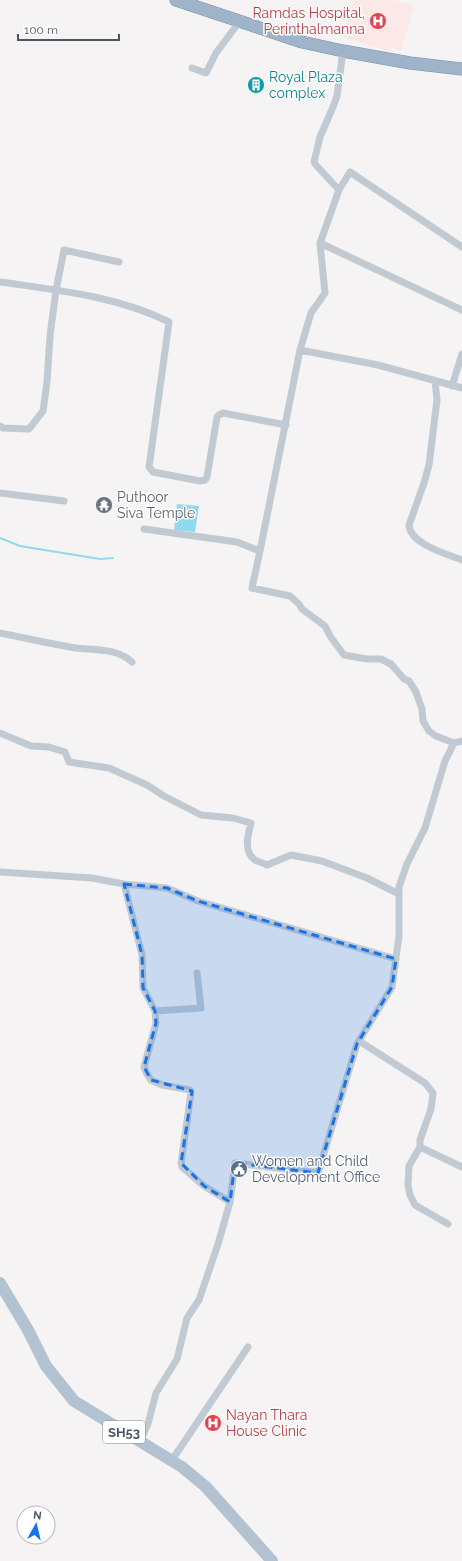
<svg xmlns="http://www.w3.org/2000/svg" width="462" height="1561" font-family="Raleway,sans-serif">
	<rect width="100%" height="100%" fill="#f5f3f3"/>
	<path fill="#fce8e6" d="M353,0H394L414,6L401,50L392,47L391,52L342,37Z"/>
	<path fill="#90daee" d="M177,504L199,506L195,532L174,530Z"/>
	<g fill="none" stroke-linecap="round" stroke-linejoin="round">
		<path stroke="#90daee" stroke-width="2" d="M0,538L20,546L100,559L113,558"/>
		<g stroke="#7690ad" stroke-width="13">
			<path id="trunk" d="M176,0L302,42L343,51L410,63L462,69"/>
		</g>
		<path stroke="#c1cad2" stroke-width="7" d="M192,68L206,73L216,53L240,21
			M339,190L316,165L314,162L320,137L333,107L337,96L343,51
			M320,243L325,293L311,313L300,350L378,365L462,388
			M462,247L350,172L339,190L320,243L462,310
			M0,282C56,290 117,296 169,322L150,460L149,467L153,472L200,481L205,480L207,477L217,417L219,415L223,413L286,425
			M435,381L437,400L429,465L424,483L409,525C410,544 447,554 462,560
			M452,386L462,354
			M0,426L3,428L29,429L43,411L47,382L50,336L56,290L64,250L119,262
			M0,493L64,501
			M144,529L237,542L257,550L261,546L300,350
			M261,546L252,588L290,596L299,604L302,609L325,626L330,636L344,655L367,659H381L391,664L404,679L409,681L416,692L422,709L423,721L429,731L436,736L454,743
			M0,633C25,638 51,644 76,648C95,650 117,648 132,662
			M0,733L31,746L49,747L65,752L69,762L109,768L147,785L164,796L201,815L233,818L251,823C248,834 243,852 255,860C258,862 264,863 267,865L291,855L322,861L367,878L399,894
			M0,872L92,878L124,884L167,888L198,901L396,959
			M124,884L142,955L143,988L155,1011L201,1008L197,973
			M155,1011L156,1023L144,1067L147,1074L151,1080L162,1085L190,1090L191,1093L181,1163L182,1167L204,1186L230,1202
			M359,1041L425,1083L433,1093L431,1109L420,1140V1147L409,1166L408,1185L410,1195L415,1205L448,1224
			M420,1147L462,1167
			M140,1441L148,1424L156,1393L177,1359L187,1318L199,1300L218,1244L230,1202L235,1163L318,1173L357,1044L392,987L399,936V887L407,864L425,828L445,761L454,743L462,741
			M172,1460L248,1347"/>
		<path stroke="#b3c2d1" stroke-width="12" d="M0,1283L28,1330L46,1366L74,1401L182,1467L206,1487L272,1561"/>
		<use href="#trunk" stroke="#9fb4c9" stroke-width="12"/>
	</g>
	<path fill="#1a73e8" fill-opacity="0.2" stroke="#1a73e8" stroke-width="3" stroke-dasharray="8 5" stroke-linejoin="round" d="M124,884L167,888L198,901L396,959L392,987L357,1044L318,1173L235,1163L230,1202L204,1186L181,1163L192,1091L151,1080L144,1067L156,1023L155,1011L143,988L142,955Z"/>
	<defs>
		<g id="hospital-disc" transform="scale(0.9)"><circle r="9.5" fill="#e0444e" stroke="#fff"/><path d="M-5-5h3v3.5h4V-5h3V5h-3V1.5h-4V5h-3Z" fill="#fff"/></g>
		<g id="building-disc" transform="scale(0.9)"><circle r="9.5" fill="#0f9aa8" stroke="#fff"/><path d="M-4-6H4V6H1V3H-1V6H-4ZM-2.5-4.3h1.7v1.8h-1.7ZM.8-4.3h1.7v1.8H.8ZM-2.5-1h1.7V.8h-1.7ZM.8-1h1.7V.8H.8Z" fill="#fff"/></g>
		<g id="temple-disc" transform="scale(0.9)"><circle r="9.5" fill="#6b7280" stroke="#fff"/><path d="M0-6L5-2H3V0L6.5 2.5H4V6H1.5V3h-3V6H-4V2.5H-6.5L-3 0V-2H-5Z" fill="#fff"/></g>
		<g id="civic-disc" transform="scale(0.9)"><circle r="9.5" fill="#5c6f8a" stroke="#fff"/><path d="M-.6-6.5H3V-4.5H.6V-3L4-1V1h2V6H-6V1h2V-1L-.6-3ZM-1.2 2.5V6h2.4V2.5Z" fill="#fff"/></g>
	</defs>
	<g fill-rule="evenodd">
		<use href="#hospital-disc" x="378" y="21"/>
		<use href="#building-disc" x="256" y="85"/>
		<use href="#temple-disc" x="104" y="505"/>
		<use href="#civic-disc" x="239" y="1169"/>
		<use href="#hospital-disc" x="213" y="1423"/>
	</g>
	<g text-anchor="middle" stroke-width="3" stroke-linejoin="round" paint-order="stroke">
		<rect fill="#fff" stroke="#808990" stroke-width="1" x="103" y="1421" width="42" height="22" rx="3"/>
		<g font-size="13" font-weight="bold" fill="#4a5661">
			<text x="124" y="1437">SH53</text>
		</g>
		<g font-size="14" fill="#be3a42" stroke="#fff" text-anchor="end">
			<text x="365" y="18">Ramdas Hospital,<tspan x="365" dy="16">Perinthalmanna</tspan></text>
			<text x="226" y="1420" text-anchor="start">Nayan Thara<tspan x="226" dy="16">House Clinic</tspan></text>
		</g>
		<g font-size="14" fill="#0d838f" stroke="#fff" text-anchor="start">
			<text x="269" y="82">Royal Plaza<tspan x="269" dy="16">complex</tspan></text>
		</g>
		<g font-size="14" fill="#5b616d" stroke="#fff" text-anchor="start">
			<text x="117" y="502">Puthoor<tspan x="117" dy="16">Siva Temple</tspan></text>
		</g>
		<g font-size="14" fill="#4e5e75" stroke="#fff" text-anchor="start">
			<text x="252" y="1166">Women and Child<tspan x="252" dy="16">Development Office</tspan></text>
		</g>
	</g>
	<g transform="translate(36 1525) rotate(8)"><circle r="19" fill="#ffffff" stroke="#b7bbc0"/>
	<path d="M0-3L7 15L0 10L-7 15Z" fill="#1a73e8"/>
	<text y="-6" font-size="11" font-weight="bold" text-anchor="middle" fill="#4a5661">N</text>
	</g>
	<path d="M18 34v6h101v-6" fill="none" stroke="#4a5661" stroke-width="2"/>
	<text x="24" y="34" font-size="12" fill="#4a5661" stroke="#ffffff" stroke-width="3" paint-order="stroke">100 m</text>
</svg>
